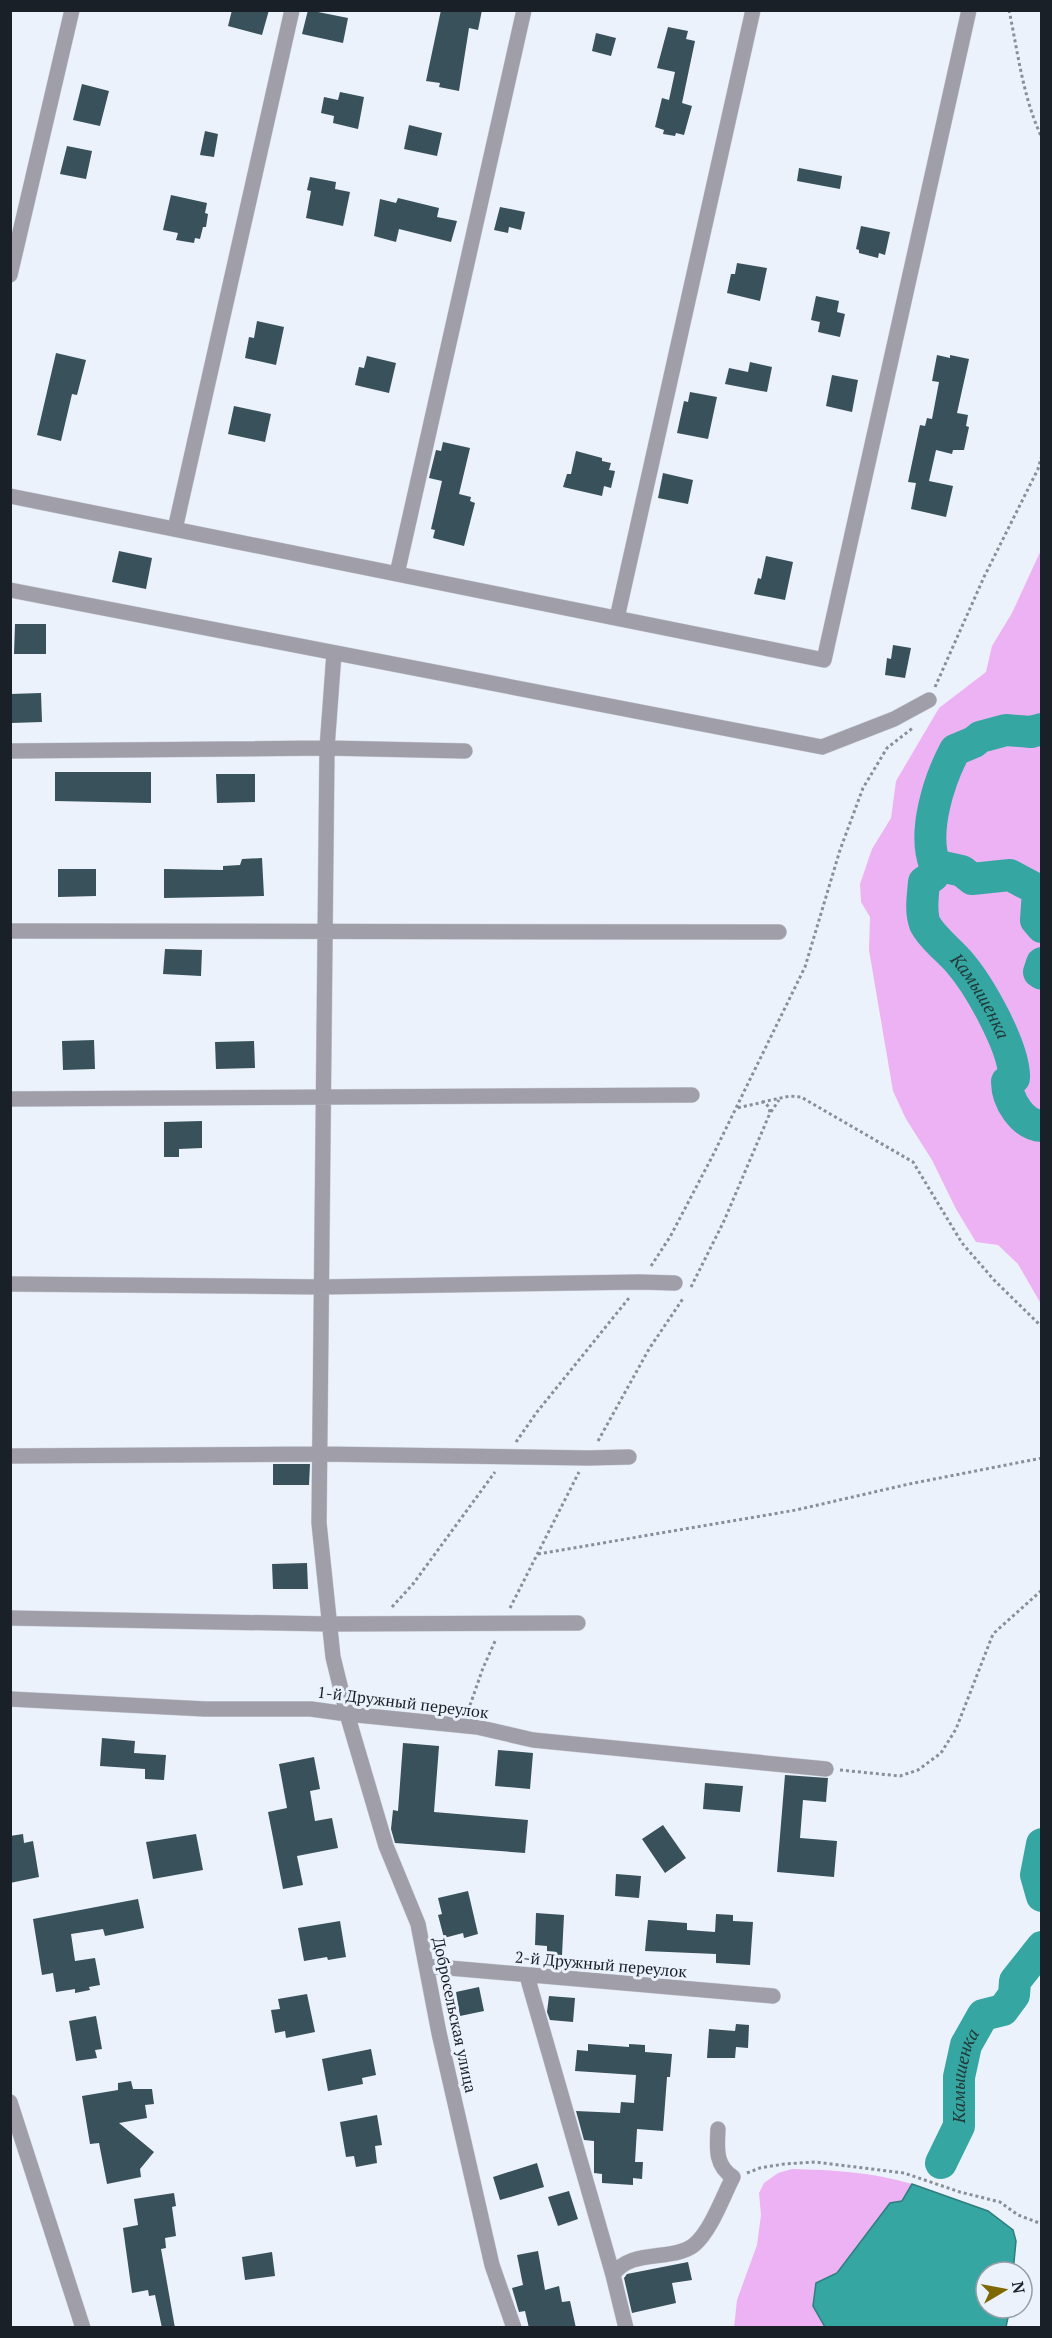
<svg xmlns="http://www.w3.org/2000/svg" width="1052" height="2338" font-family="'PT Serif',serif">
	<rect width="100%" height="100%" fill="#ecf2fb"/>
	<path fill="#edb2f3" d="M1041,550V1304L1018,1264L998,1245L976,1242L956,1209L932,1160L906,1119L893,1091L869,950L870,917L861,902L860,884L872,849L891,818L896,781L939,708L986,672L992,646L1012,613Z
		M792,2169C833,2170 872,2172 912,2184L902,2201L890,2203L837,2273L816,2283L813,2306L825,2327L734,2328L737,2300L757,2245L761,2215L759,2193L764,2183L778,2173Z"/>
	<path fill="#36a6a3" stroke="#2e7e7e" stroke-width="1.5" d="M912,2184L988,2211L1013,2230L1016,2241L1013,2272H986V2308H1010L1006,2327H825L813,2306L816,2283L837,2273L890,2203L902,2201Z"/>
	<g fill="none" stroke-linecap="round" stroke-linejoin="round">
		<g stroke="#36a6a3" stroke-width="32">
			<path d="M1042,729L1031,732L1006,730L980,737L974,742L955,750C939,780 922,832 935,865L962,871L972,879L1010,875L1038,890L1036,920L1042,927"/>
			<path id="s1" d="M935,865L933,876L924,882C923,896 920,911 925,924C932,938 949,950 959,962C979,985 1015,1048 1014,1078L1007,1082C1007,1100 1022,1125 1042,1126"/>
			<path d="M1042,963L1039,972L1042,974"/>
			<path d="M1042,1844L1036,1875L1042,1896"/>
			<path id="s2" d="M941,2163L959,2126V2077L966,2045L983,2015L1003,2010L1014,1995L1015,1981L1042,1947"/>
		</g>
	</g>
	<path fill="#38515b" d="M232,10H269L262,35L228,26Z
		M308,10L348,18L343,43L302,34Z
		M441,10H482L478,30L469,28L459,91L439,87L440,83L426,81Z
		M668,27L688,31L686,39L695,41L682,103L692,106L684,135L676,133L675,136L663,134L664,130L655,127L662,98L669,100L675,72L657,68Z
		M596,33L616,38L611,56L592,51Z
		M82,84L109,91L100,126L73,120Z
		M340,92L364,97L358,129L333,123L334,116L321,113L324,97L338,100Z
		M409,125L442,133L437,156L404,149Z
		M205,131L218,134L214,157L200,155Z
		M67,146L92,151L86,179L60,174Z
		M799,168L842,176L840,189L797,181Z
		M310,177L336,182L335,189L350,192L343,226L306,218L311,191L307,190Z
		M171,195L207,203L205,213L208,214L206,227H203L200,239L195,238L194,243L176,240L178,233L163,230Z
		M398,198L439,208L437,217L457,221L451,242L399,229L396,242L374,236L380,199L396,203Z
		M500,207L525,212L521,230L509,227L508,233L494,230Z
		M861,226L890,232L885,255L879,253L878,258L859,253V250L856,249Z
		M737,263L767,268L760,301L727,293L731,274H735Z
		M816,296L839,301L837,312L845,314L840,337L818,332L820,322L811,320Z
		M257,321L284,327L276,365L245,358L249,337L254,338Z
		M56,353L86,360L77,395L72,394L61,441L37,435Z
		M937,355L950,358V355L969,359L957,413L968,415L966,426L969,427L964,450H953L952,454L936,450L929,481L953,486L946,517L911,509L916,483L908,482L920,425L925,426L927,418L932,419L939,382L932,381Z
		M367,356L396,363L389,393L355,385L359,367L364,368Z
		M750,362L772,367L767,392L725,384L729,368L748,372Z
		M832,375L858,380L852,412L826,406Z
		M690,392L717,397L708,439L677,433L684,401L688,402Z
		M234,406L271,414L265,442L228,434Z
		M443,442L470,448L459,494L471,497L470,501L475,503L464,546L433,538L435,530L431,529L442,481L429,478L436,450L441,451Z
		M576,451L602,458V461L611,463L609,470L615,471L611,488L604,486L602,496L563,487L567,474H571Z
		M663,473L693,480L688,504L658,498Z
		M119,551L152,558L146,589L112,582Z
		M766,556L793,562L785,600L754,594L758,578L761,579Z
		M15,624H46V654H14Z
		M893,645L911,648L905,678L885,675L887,658L891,659Z
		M41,693L42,722L11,723L10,694Z
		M55,772H151V803L55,801Z
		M216,774H255V802L217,803Z
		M262,858L264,896L164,898V869L223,870V866L240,865L242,859Z
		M58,869H96V896L58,897Z
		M165,949L202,950L201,976L163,974Z
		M94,1040L95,1069L63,1070L62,1041Z
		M254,1041L255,1068L216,1069L215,1042Z
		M202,1121V1148L179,1149V1157H164V1122Z
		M273,1464H310L309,1485H273Z
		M307,1563L308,1589H273L272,1564Z
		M102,1738L135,1741L134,1753L166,1755L164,1780L145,1779V1769L100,1766Z
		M403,1743L439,1746L434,1812L528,1820L525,1853L395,1843L391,1829L393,1810L398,1811Z
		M498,1750L533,1753L530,1789L495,1786Z
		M314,1757L320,1789L310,1791L315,1821L332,1818L338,1848L297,1856L303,1885L283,1889L268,1812L287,1808L279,1764Z
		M785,1775L828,1778L826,1802L803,1800L800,1838L837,1841L834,1877L777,1872Z
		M705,1783L743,1786L740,1812L703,1809Z
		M663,1825L686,1858L665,1873L642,1839Z
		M23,1834L24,1843L33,1841L39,1877L10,1883V1836Z
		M196,1834L203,1870L153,1879L146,1842Z
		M616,1874L641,1876L639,1898L615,1896Z
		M468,1891L478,1934L464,1938L463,1933L444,1938L438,1915L442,1914L438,1898Z
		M138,1899L144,1928L105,1936L103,1929L71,1934L75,1961L95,1958L100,1985L89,1987L90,1990L75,1993V1989L56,1992L53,1973L42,1975L33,1919Z
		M536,1913L564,1915L562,1955L547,1954V1946L535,1945Z
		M716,1914L733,1915V1921L753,1922L750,1965L716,1963V1954L645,1951L648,1920L687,1923V1930L715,1932Z
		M340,1921L346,1957L328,1960L327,1957L304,1961L298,1928Z
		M479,1987L484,2011L460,2016L456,1992Z
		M307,1994L315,2032L286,2038L285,2031L275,2033L271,2010L280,2009L278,1999Z
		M549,1996L575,1998L573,2022L550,2020L547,2012Z
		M96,2016L102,2049L95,2050L97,2058L76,2061L69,2021Z
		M736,2024L749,2025L748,2048L736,2047L735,2058H707L709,2029L735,2031Z
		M588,2044L629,2047V2044L645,2045V2052L672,2054L670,2077H667L663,2131L637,2129L635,2162H643L642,2179L633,2178V2185L602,2183V2174L594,2173V2141L584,2140L576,2111L620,2113L621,2102L634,2103L636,2075L575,2071L577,2050L588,2051Z
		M371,2049L376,2075L362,2078L363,2084L328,2091L322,2059Z
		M131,2081L133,2089H152L154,2104L145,2105L147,2118L119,2123L154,2152L140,2169L141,2177L107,2184L99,2143L90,2144L82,2096L118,2090V2083Z
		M377,2115L382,2145L375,2146L377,2163L356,2167L354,2156L346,2157L340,2122Z
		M537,2163L544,2187L500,2200L493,2177Z
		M569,2191L578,2219L558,2226L548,2197Z
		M174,2193L176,2206L172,2207L176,2236L165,2238L166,2248L161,2249L175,2328H162L155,2295L149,2296L148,2290L132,2293L123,2228L138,2225L134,2199Z
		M538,2251L545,2290L559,2286L562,2302L570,2301L576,2328H529L525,2311L519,2312L512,2288L523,2285L517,2255Z
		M272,2252L275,2276L245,2280L242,2257Z
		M688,2262L692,2280L672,2283L676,2303L632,2313L624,2278L627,2274Z"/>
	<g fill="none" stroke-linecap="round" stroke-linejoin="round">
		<g stroke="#cad0d9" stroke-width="16">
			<path id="minor" d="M10,275L72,10
				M10,496L824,660L969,10
				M175,529L292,10
				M397,574L524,10
				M10,590L822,747L894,719L929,700
				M617,618L753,10
				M334,653L327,748L319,1523L333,1657L347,1714L386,1846L418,1924L439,2033L492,2265L514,2328
				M10,751L327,748L465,751
				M10,931L779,932
				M10,1099L692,1095
				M10,1284L321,1287L640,1282L675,1283
				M10,1456L320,1454L588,1458L629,1457
				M10,1618L329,1624L578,1623
				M10,1699L205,1709H311L347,1714L477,1727L533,1740L826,1769
				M426,1966L773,1996
				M527,1976L613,2275
				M10,2102L83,2328
				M626,2328L613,2275C630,2248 672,2262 694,2245C711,2231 723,2196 733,2177C715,2166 717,2148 718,2129"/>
		</g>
		<path stroke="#898f97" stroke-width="3" stroke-dasharray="3 3" stroke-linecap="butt" d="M1009,10C1018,53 1023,98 1042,138
			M935,687L984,577L1038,469L1042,455
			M762,1102L790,1096L801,1097L913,1162L962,1243L994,1280L1042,1327
			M771,1112L779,1100
			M651,1266L670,1237L713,1155L805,967L840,850L863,788L887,748L914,727
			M691,1287L724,1221L770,1113L769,1107L764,1102L737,1108
			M598,1441L649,1349L684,1297
			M516,1442L537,1412L629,1298
			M538,1554L796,1510L909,1484L1042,1458
			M392,1607L413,1584L495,1472
			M510,1608L579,1472
			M468,1711L483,1668L496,1639
			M840,1770L900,1776L918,1770L941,1753L956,1729L993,1634L1042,1590
			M747,2173L760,2168L784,2164L815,2162L904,2173L960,2192L1000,2202L1018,2215L1042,2224"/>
		<use href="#minor" stroke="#9f9ea9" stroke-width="15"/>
	</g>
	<g text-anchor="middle" stroke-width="6" stroke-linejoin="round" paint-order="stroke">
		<g font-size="16" fill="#1a2028" stroke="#ecf2fb">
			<text transform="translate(403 1702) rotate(7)" y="6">1-й Дружный переулок</text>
			<text transform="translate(601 1964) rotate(5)" y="6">2-й Дружный переулок</text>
			<text transform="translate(455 2015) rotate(78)" y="6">Добросельская улица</text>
		</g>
		<g font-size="18" font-style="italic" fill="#213a39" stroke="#ecf2fb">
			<text dy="6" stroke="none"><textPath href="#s1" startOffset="156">Камышенка</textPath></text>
			<text dy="6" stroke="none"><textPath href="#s2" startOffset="92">Камышенка</textPath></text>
		</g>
	</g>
	<rect width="1052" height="2338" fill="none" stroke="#1a2028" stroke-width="24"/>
	<g transform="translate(1004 2290) rotate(80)"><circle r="28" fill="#ecf2fb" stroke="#989ea7" stroke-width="1.5"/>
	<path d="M0-4.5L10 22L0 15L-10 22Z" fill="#7f6800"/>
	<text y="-9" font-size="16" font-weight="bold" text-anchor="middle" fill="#1a2028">N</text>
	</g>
</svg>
